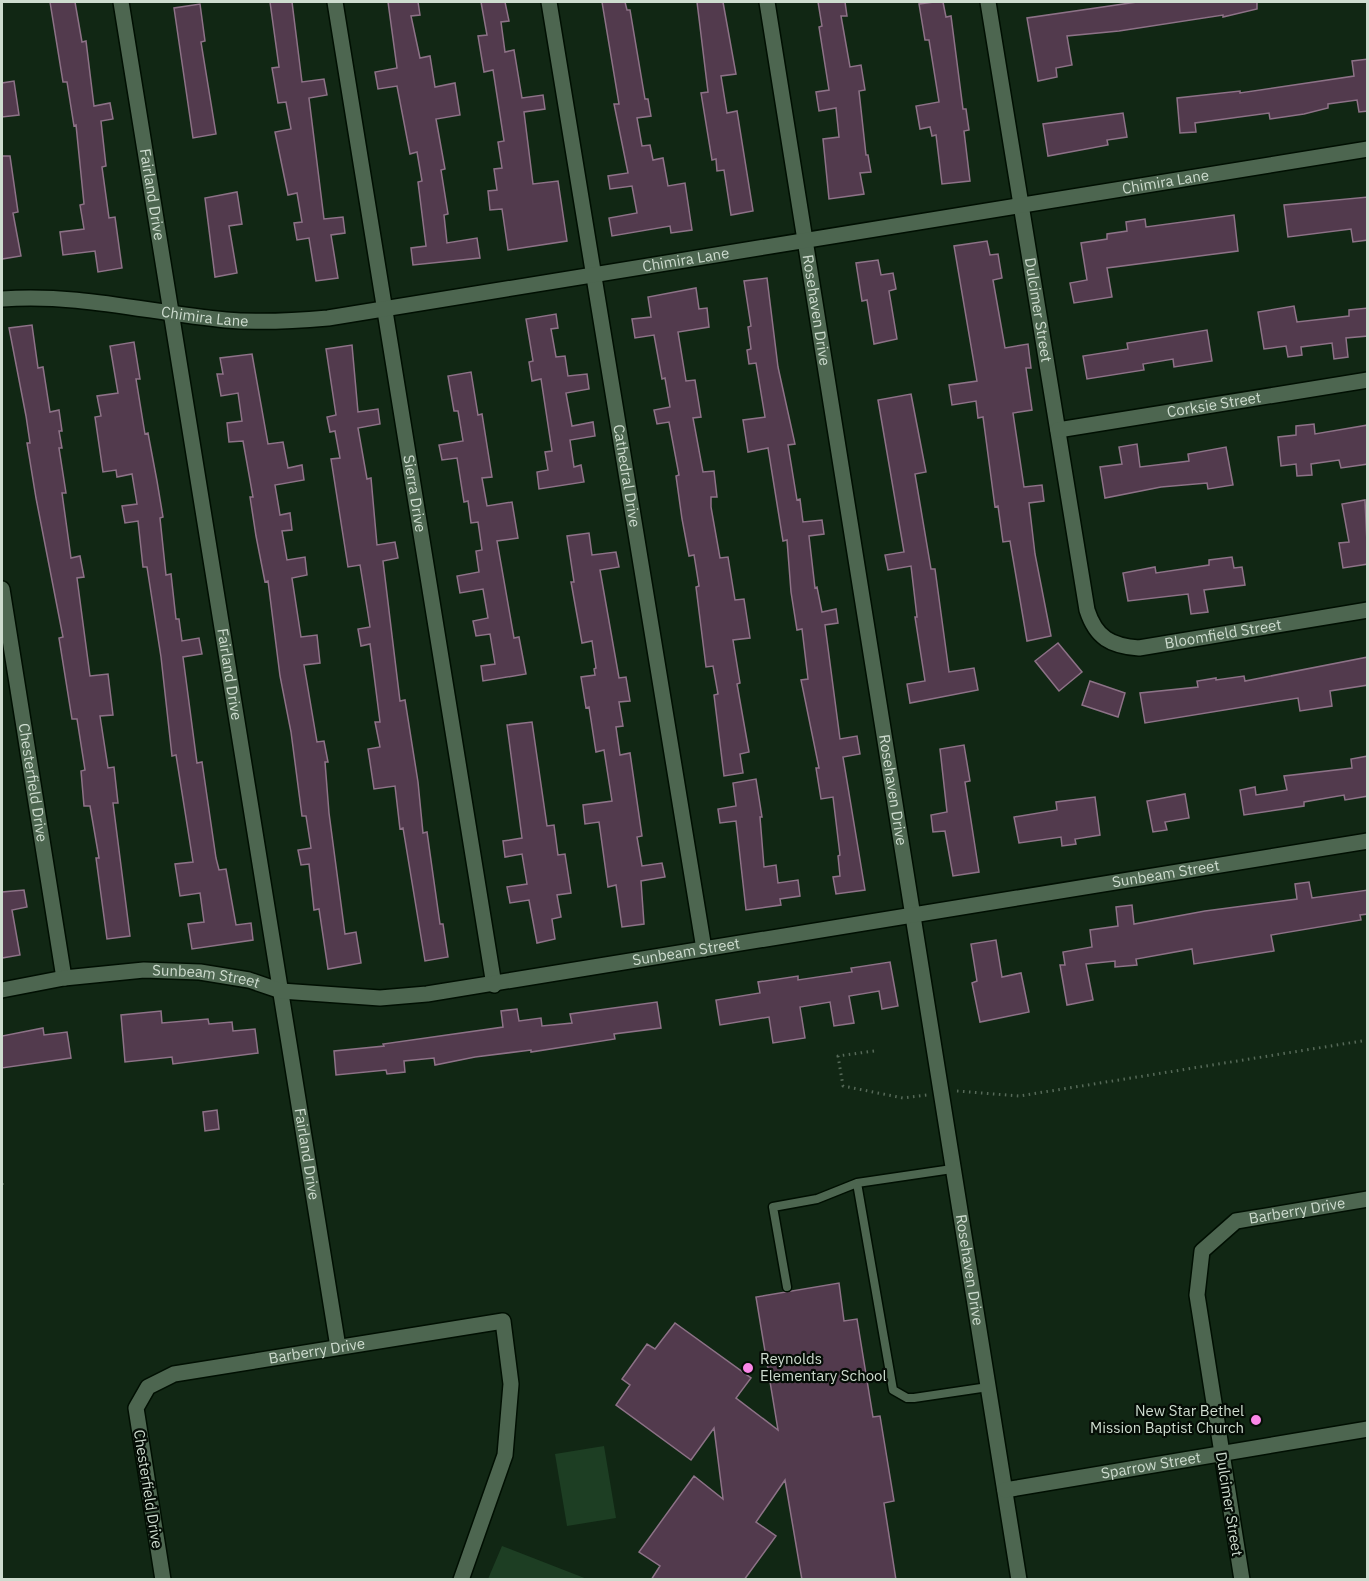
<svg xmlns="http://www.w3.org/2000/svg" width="1369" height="1581" font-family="'IBM Plex Sans',sans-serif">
	<rect width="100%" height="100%" fill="#112714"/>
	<path fill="#1d3e23" d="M604,1446L616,1518L567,1526L555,1454Z
		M502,1546L587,1579H488Z"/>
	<path fill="#523a4d" stroke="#8d7287" stroke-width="1.5" d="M50,2H75L82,42L86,41L94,106L110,103L113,119L101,121L106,166L102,167L109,218L115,217L122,268L98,272L95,251L63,255L60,232L84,229L80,205L84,204L76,125L74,126L67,82H63Z
		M270,2H292L302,82L324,79L327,95L309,98L324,219L343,217L345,233L331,235L338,278L316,281L309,238L297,240L294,223L302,222L297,193L288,195L275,132L291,129L286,102L278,103L272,68L279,67Z
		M388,2H418L420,15L411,16L420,58L430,56L435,87L455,83L460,115L436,119L445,169L441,170L448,214L444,215L447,243L477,238L480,258L413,265L411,248L426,246L418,182L422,181L417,152L410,154L397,86L378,89L375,72L397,68Z
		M481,2H505L509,21L501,22L505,52L514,50L522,98L543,95L545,109L524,112L533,184L558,181L567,241L508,250L502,209L490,210L488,191L497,190L494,169L502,168L498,142L504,141L493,70L484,72L478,36L487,35Z
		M602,2H625L627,10H630L645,99H648L651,116L637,118L642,146L650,145L653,160L663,158L668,186L685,183L692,230L671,233L670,226L612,236L609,218L637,213L632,186L610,189L608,176L628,173L614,104H619Z
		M697,2H723L736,74L721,76L727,113L737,111L753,211L731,215L724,170L717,171L716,159L712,160L701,93L708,92Z
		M818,2H845L847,16H841L850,67L861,65L865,90L859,91L866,155H868L871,172L860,173L864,194L829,199L823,139L839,137L836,108L819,111L816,92L829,90L819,27L822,26Z
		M934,2H943L946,17L951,16L963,109H966L969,130L964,131L970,181L942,184L936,135L932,136L930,127L920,129L916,106L939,102L929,40H925L919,4Z
		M1137,2H1257V9L1223,17V15L1119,31L1067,36L1072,65L1056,68L1057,77L1038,81L1027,18Z
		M200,4L205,41L201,42L216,134L193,138L174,8Z
		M1368,59V111L1359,112L1357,100L1328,104V108L1304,114L1270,119L1269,113L1195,123L1196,132L1180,133L1177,98L1240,91V93L1354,76L1352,61Z
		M14,81L19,115L2,117V83Z
		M1123,113L1127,137L1107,140L1108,145L1048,156L1043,124Z
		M2,156H10L18,212L13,213L21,256L2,259Z
		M237,192L242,224L229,226L237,273L215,277L205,198Z
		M1368,197V240L1353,242L1351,229L1288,237L1284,205Z
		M1234,215L1238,251L1107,268L1112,297L1074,303L1070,283L1087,280L1081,243L1107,239V234L1127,231L1126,222L1145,219L1146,227Z
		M987,241L990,255L998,254L1002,278L993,280L1005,348L1028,344L1031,368H1026L1032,410L1013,413L1024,487L1042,485L1044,501L1029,503L1035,554L1051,636L1027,641L1010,541L1003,542L998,506L995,507L983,417L978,418L976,401L952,405L949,385L977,381L954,246Z
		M878,260L881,275L893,273L896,289L889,291L897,339L874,344L867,300L862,301L856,263Z
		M767,278L778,367L795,444L788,445L797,500L800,499L803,522L822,520L824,534L809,536L815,588L817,587L822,612L836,609L838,623L825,625L840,739L857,736L860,754L843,757L865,890L836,894L833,877L840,876L838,856L840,855L833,797L821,799L816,768H819L801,680L808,679L802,629L797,630L791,592L787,540L783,541L768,448L748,452L743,420L765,417L756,363L749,364L747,350L751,349L748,327L751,326L744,281Z
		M696,288L699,309L707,308L709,327L678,332L686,381L695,380L701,417L693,418L703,472L714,471L717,497H711V507L720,558L728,557L735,600L744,599L750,638L733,640L740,683L737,684L749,752L740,754L743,773L724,776L714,695L718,694L713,666L706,667L696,587L699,586L694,555L689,556L682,519L676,476L679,475L669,422L657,424L654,410L670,407L665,378L662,379L654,335L635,338L632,319L651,317L648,297Z
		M1294,306L1297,322L1349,316V310L1368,308V336L1346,338L1348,357L1334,359L1332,343L1301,347L1302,355L1288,357L1286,346L1264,349L1258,312Z
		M556,314L558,328L551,329L556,357L565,356L568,376L587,374L589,389L566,393L572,426L593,422L595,436L570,440L574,467L581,465L584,482L539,489L537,472L548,470L545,452L552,451L541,379L532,381L529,362L533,361L526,319Z
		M32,325L38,368L43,367L50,412L59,410L62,431H59L62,448H59L66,493H62L71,558L80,556L84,577L77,578L90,676L108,674L113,715L100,716L108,768L114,767L118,803H113L130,936L107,939L96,858H99L90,806H84L81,771L85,770L77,719H72L59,638L63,637L36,498L27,443H30L26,416L9,328Z
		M1207,330L1212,361L1174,367L1173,359L1143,364L1144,370L1087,379L1083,356L1128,349L1127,343Z
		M134,342L140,379H136L145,434L148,433L157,481L163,517L160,518L166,575L171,574L176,619H179L182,641L199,638L202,654L183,657L197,763L202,762L216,858L219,870L226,869L236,925L251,923L253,940L192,949L188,924L204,922L200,893L180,896L175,864L193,862L176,755L172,756L161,657L147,567H143L138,521L125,523L122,506L137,504L132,474L117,477L116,470L103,472L95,417L101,416L97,396L118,393L110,346Z
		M352,345L358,412L378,409L380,424L358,428L367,479L371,478L377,545L395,542L398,558L383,561L400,701L405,700L418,782L423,833L427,832L440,924H443L448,957L425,961L403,828L400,829L395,786L374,789L368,749L380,747L375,722H380L370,644L361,646L358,629L370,627L368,614L360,565L348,567L331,459L340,458L335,431L330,432L327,417L336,415L326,349Z
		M252,354L268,444L283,442L288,468L302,465L304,480L275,485L280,515L290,513L292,530L282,531L287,560L305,557L307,575L292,578L301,637L317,635L320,663L304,665L317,742L324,741L328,762H325L329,813L345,934L356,932L361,963L328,969L319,909L314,910L309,864L301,865L298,850L311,848L306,816H302L291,732L280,676L268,581L265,582L256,536L250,497H253L243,441L229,442L227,423L242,421L238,393L221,396L217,374H223L220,358Z
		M471,372L478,415L482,414L492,477L482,478L487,506L512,502L518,538L497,541L514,638L519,637L526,674L483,681L481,666L495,664L490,634L476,636L473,621L488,618L483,589L460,593L457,576L479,572L476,551L482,550L478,522L471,523L468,501L464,502L457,458L442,460L439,445L463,441L458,411H454L448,376Z
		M911,394L926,472L915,474L931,569H935L949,672L974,668L978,690L910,703L907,684L925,681L915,617H917L911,566L888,570L885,555L904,552L878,400Z
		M1314,424L1315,434L1368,425V464L1341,468L1339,460L1311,464L1312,475L1297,476L1296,464L1281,466L1278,437L1296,435V426Z
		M1137,444L1140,467L1189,461L1188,454L1226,447L1233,485L1208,489L1207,483L1161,487L1105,498L1100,467L1122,464L1119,447Z
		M1365,500L1368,564L1343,568L1339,543L1349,542L1342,504Z
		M589,533L592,555L616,552L619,567L600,570L619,678L626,677L630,701L619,702L623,726L616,727L620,755L630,753L642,836L637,837L642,866L662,863L665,877L641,881L644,924L622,927L616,885L608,887L599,822L585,824L583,805L612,801L604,750L596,752L589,707L586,708L581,677L595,675L594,669L596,668L592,641L582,643L571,582H574L567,536Z
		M1232,557L1234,568L1242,567L1245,585L1204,590L1208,612L1191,614L1188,594L1128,601L1123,573L1155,567L1156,573L1209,565V560Z
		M1058,643L1082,672L1059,691L1035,661Z
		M1368,657V685L1330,691L1332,706L1300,711L1298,698L1145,723L1140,693L1198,687L1197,681L1216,678V680L1244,676L1245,681Z
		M1090,681L1125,693L1118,717L1082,705Z
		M532,722L547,826L554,825L558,855L565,854L571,893L557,895L561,917L552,919L555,939L537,943L529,900L510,903L507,887L527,884L522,854L505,857L503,841L522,838L507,725Z
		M964,745L970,781L965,782L979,872L953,876L945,831L933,832L931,815L947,812L940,749Z
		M1368,756V796L1345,800L1344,795L1304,802V806L1244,815L1240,790L1255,787L1256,795L1287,790L1284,776L1352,768L1351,759Z
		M756,779L762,817H760L764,867L776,865L778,883L798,880L800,896L780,899L781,905L746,910L736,821L720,823L718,809L736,806L733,783Z
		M1185,794L1189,818L1165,822L1167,830L1153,832L1147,801Z
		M1095,797L1100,835L1075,839L1076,844L1062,846L1061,837L1019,843L1014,817L1057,810L1056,802Z
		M1309,882L1312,898L1368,890V914L1360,915L1361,920L1271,935L1274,951L1194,964L1192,949L1136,959L1137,965L1115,967V961L1086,964L1093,1000L1067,1005L1060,965H1065L1063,952L1092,947L1090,930L1118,926L1116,907L1132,905L1134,924L1205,911L1297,899L1295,884Z
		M24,890L27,907L12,910L20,955L2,958V892Z
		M996,940L1002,977L1021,973L1029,1012L980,1022L972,983L977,981L971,944Z
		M890,962L898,1006L882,1009L879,991L849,996L854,1023L834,1026L830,1002L800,1007L805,1038L773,1043L769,1017L720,1025L716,1000L760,993L758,982L798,976V980L852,972L851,968Z
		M657,1002L661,1028L614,1034L615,1039L531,1052V1050L475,1057L435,1065L434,1058L404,1061L405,1072L387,1074L386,1070L336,1075L334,1051L384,1046L383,1044L503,1027L501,1011L517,1009L519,1021L541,1018L542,1026L572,1023L570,1014Z
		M161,1011L162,1023L208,1019L209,1024L232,1022L233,1031L255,1029L258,1053L173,1064L172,1057L125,1062L121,1015Z
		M43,1028L44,1035L67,1032L71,1058L2,1068V1036Z
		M217,1110L219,1129L205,1131L203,1112Z
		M839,1283L844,1321L857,1319L873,1417L880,1416L894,1501L884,1503L896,1580H802L785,1480L756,1522L776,1536L744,1580H651L660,1566L639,1552L694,1476L723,1499L714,1428L691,1460L616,1405L630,1385L622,1379L647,1344L655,1349L675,1323L751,1378L736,1398L778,1430L756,1297Z"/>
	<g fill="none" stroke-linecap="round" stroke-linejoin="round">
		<g stroke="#000f02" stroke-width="11">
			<path id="lane" d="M857,1183L893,1390L907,1398H914L988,1387
				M787,1287L773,1207L817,1199L857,1183L952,1169"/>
		</g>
		<g stroke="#000f02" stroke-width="18">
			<g id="street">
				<path id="s1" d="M121,2L338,1347"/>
				<path id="s2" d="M335,2L494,985"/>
				<path id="s3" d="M549,2L704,949"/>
				<path id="s4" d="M767,2L1019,1580"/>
				<path id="s5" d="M988,2L1087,610C1096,638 1111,646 1139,648L1368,610"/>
				<path id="s6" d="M2,299C78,293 150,313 226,320C260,323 294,321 328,318L1368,149"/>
				<path id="s7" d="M1058,430L1368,380"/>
				<path id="s8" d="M2,589L64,978"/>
				<path id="s9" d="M2,990L64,978L144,970L200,972L249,980L281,991L380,998L427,994L1368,841"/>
				<path id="s10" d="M1005,1490L1368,1429"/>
				<path id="s11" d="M163,1580L136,1408L148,1387L174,1374L503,1321L511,1384L505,1455L461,1580"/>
				<path id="s12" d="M1242,1580L1197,1295L1202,1251L1236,1221L1368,1199"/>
			</g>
		</g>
		<path stroke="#576a59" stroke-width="3" stroke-dasharray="1.5 4.5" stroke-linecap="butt" d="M874,1051L838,1056L843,1086L903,1098L927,1095
			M957,1091L1019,1096L1368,1040
			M2,1184L4,1186"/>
		<use href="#lane" stroke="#4d6650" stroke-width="8"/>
		<use href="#street" stroke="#4d6650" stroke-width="15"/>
	</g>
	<g fill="#fa87e7" stroke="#050d06" stroke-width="2">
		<circle cx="748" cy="1368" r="6"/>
		<circle cx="1256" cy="1420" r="6"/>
	</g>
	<g text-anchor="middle" stroke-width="4.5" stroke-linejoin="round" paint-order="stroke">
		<g font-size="15" fill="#cedccf" stroke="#050d06">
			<text dy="5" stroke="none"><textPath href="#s6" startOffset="1176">Chimira Lane</textPath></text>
			<text dy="5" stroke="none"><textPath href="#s1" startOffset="195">Fairland Drive</textPath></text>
			<text dy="5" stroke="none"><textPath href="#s6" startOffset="690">Chimira Lane</textPath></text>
			<text dy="5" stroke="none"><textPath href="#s4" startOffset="312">Rosehaven Drive</textPath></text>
			<text dy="5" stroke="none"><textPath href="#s5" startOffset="312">Dulcimer Street</textPath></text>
			<text dy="5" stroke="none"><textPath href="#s6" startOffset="204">Chimira Lane</textPath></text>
			<text dy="5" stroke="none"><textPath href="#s7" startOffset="158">Corksie Street</textPath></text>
			<text dy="5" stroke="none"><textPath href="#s3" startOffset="480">Cathedral Drive</textPath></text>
			<text dy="5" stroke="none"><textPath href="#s2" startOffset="498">Sierra Drive</textPath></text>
			<text dy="5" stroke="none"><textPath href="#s5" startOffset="771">Bloomfield Street</textPath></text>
			<text dy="5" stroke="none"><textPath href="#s1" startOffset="681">Fairland Drive</textPath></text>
			<text dy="5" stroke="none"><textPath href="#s8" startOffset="196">Chesterfield Drive</textPath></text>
			<text dy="5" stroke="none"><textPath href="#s4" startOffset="798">Rosehaven Drive</textPath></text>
			<text dy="5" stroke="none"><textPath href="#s9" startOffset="1178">Sunbeam Street</textPath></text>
			<text dy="5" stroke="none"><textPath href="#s9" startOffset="692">Sunbeam Street</textPath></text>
			<text dy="5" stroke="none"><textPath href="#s9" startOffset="206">Sunbeam Street</textPath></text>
			<text dy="5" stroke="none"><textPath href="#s1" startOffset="1167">Fairland Drive</textPath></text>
			<text dy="5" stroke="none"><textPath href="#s12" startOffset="440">Barberry Drive</textPath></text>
			<text dy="5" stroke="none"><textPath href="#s4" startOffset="1284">Rosehaven Drive</textPath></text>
			<text dy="5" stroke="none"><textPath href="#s11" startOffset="372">Barberry Drive</textPath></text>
			<text dy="5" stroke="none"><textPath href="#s10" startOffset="148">Sparrow Street</textPath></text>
			<text transform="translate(148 1489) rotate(81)" y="5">Chesterfield Drive</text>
			<text transform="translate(1229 1504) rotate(81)" y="5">Dulcimer Street</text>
		</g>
		<g font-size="15" fill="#cedccf" stroke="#050d06" text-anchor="start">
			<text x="760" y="1364">Reynolds<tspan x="760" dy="17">Elementary School</tspan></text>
			<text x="1244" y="1416" text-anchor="end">New Star Bethel<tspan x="1244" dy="17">Mission Baptist Church</tspan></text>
		</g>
	</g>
	<rect width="1369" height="1581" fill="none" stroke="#cedccf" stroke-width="6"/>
</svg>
